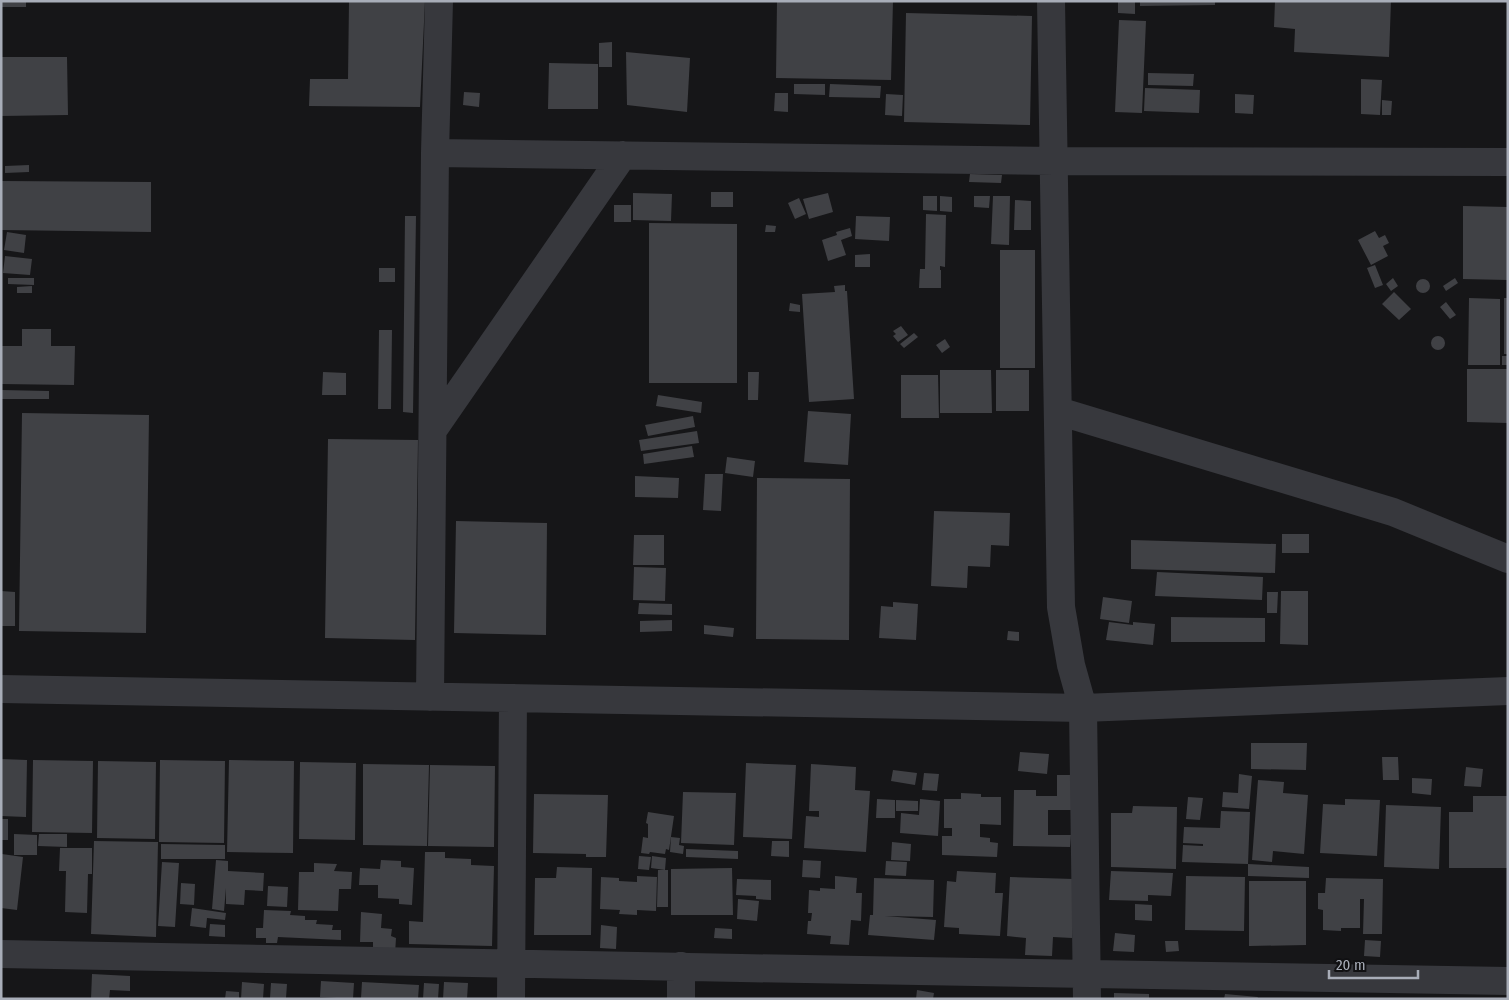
<svg xmlns="http://www.w3.org/2000/svg" width="1509" height="1000" font-family="'Fira Sans Condensed',sans-serif">
	<rect width="100%" height="100%" fill="#161618"/>
	<path fill="#404145" d="M1,1H26V7H1Z
		M349,1H425L420,107L309,106L310,79H348Z
		M777,1H893L891,80L776,78Z
		M1118,1H1135V14L1118,13Z
		M1140,1H1215V5L1140,6Z
		M1275,1H1391L1389,57L1294,52L1295,29L1274,27Z
		M906,13L1032,16L1030,125L904,122Z
		M1119,20L1146,21L1142,113L1115,112Z
		M612,42V67H599V43Z
		M626,52L690,58L687,112L627,105Z
		M1,57H67L68,115L1,116Z
		M549,63L598,64V109H548Z
		M1148,73L1194,74L1193,86L1148,85Z
		M1361,79L1382,80L1380,115L1361,114Z
		M794,84H825V95L794,94Z
		M830,84L881,86L880,98L829,97Z
		M1145,88L1200,90L1199,113L1144,111Z
		M464,92L480,93L479,107L463,105Z
		M775,93H788V112L774,111Z
		M886,94L903,95L902,116L885,115Z
		M1235,94L1254,95L1253,114L1235,113Z
		M1382,100L1392,101L1391,115H1382Z
		M29,165V172L5,173V166Z
		M970,174L1002,175L1001,183L969,182Z
		M1,181L151,182V232L1,230Z
		M711,192H733V207H711Z
		M633,193L672,194L671,221L633,220Z
		M828,193L833,212L809,219L803,199Z
		M923,196H937V211L923,210Z
		M940,196L952,197V212L940,211Z
		M974,196H990L989,208L974,207Z
		M993,196H1010L1009,245L991,244Z
		M799,198L806,214L795,219L788,203Z
		M1015,200L1031,201V230H1014Z
		M614,205H631V222H614Z
		M1463,206L1508,207V280L1463,279Z
		M926,214L946,215L945,267L940,266V270H941V288H919L920,269H925Z
		M405,216H416L413,413L403,412Z
		M856,216L890,217L889,241L855,239Z
		M649,223L737,224V383H649Z
		M766,225L776,226L775,232H765Z
		M850,228L852,236L841,240L846,255L828,261L822,240L837,235L836,232Z
		M1375,231L1379,238L1385,235L1389,243L1383,246L1388,256L1371,265L1358,240Z
		M7,232L26,235L24,253L4,250Z
		M1000,250H1035V368H1000Z
		M870,254V267H855V255Z
		M5,256L32,259L30,275L3,273Z
		M1375,265L1383,285L1375,288L1367,268Z
		M379,268H395V282H379Z
		M8,278H34V285L8,284Z
		M1393,278L1398,286L1391,291L1386,284Z
		M1455,278L1458,283L1446,291L1443,286Z
		M1416 286a7 7 0 1 1 14 0a7 7 0 1 1-14 0Z
		M845,285V291H847L854,399L809,402L802,294L835,292L834,286Z
		M32,286V293H17V287Z
		M1394,292L1411,309L1399,320L1382,304Z
		M1469,298L1500,299V365H1468Z
		M1504,298H1508V354H1504Z
		M1446,302L1456,315L1450,319L1440,307Z
		M790,303L800,305V312L789,311Z
		M901,326L908,335L898,342L893,336L896,334L893,331Z
		M22,329H51V346H75L74,385L1,384V346H22Z
		M379,330H392L391,409H378Z
		M914,333L918,337L904,348L900,344Z
		M1431 343a7 7 0 1 1 14 0a7 7 0 1 1-14 0Z
		M945,339L950,347L942,353L936,345Z
		M1502,356H1508V365H1502Z
		M1467,369H1508V423L1467,422Z
		M940,370H991L992,413H940Z
		M996,370H1029V411H996Z
		M323,372L346,373V395H322Z
		M748,372H759L758,400H748Z
		M901,375H938L939,418H901Z
		M1,390L49,391V399H1Z
		M658,395L702,402L701,413L656,406Z
		M808,411L851,414L848,465L804,462Z
		M22,413L149,415L146,633L19,631Z
		M693,416L695,427L648,436L645,425Z
		M697,431L699,443L641,451L639,440Z
		M328,439L418,440L415,640L325,638Z
		M692,446L694,457L644,464L643,454Z
		M727,457L755,461L753,477L725,473Z
		M705,474H723L721,511L703,510Z
		M635,476L679,478L678,498L635,497Z
		M757,478L850,479L849,640L756,639Z
		M934,511L1010,513L1009,546L991,545L990,567L968,566L967,588L931,586Z
		M456,521L547,523L546,635L454,633Z
		M1282,534H1309V553H1282Z
		M634,535H664V565H633Z
		M1131,540L1276,544L1275,573L1131,569Z
		M634,567L666,568L665,601L633,600Z
		M1157,572L1263,577L1262,600L1155,596Z
		M1,591L15,592V626H1Z
		M1281,591H1308V645L1280,644Z
		M1267,592H1278L1277,613H1267Z
		M1103,597L1132,601L1129,623L1100,619Z
		M893,602L918,604L916,640L879,638L881,606L893,607Z
		M639,603L672,604V615L638,614Z
		M1171,617L1265,618V642H1171Z
		M672,620V631L640,632V621Z
		M1109,622L1133,625V622L1155,624L1153,645L1106,640Z
		M704,625L734,628L733,637L704,634Z
		M1008,631L1019,632V641L1007,640Z
		M1251,743H1307L1306,770L1251,769Z
		M1020,752L1049,754L1047,774L1018,771Z
		M1382,757H1398L1399,780H1383Z
		M1,759L27,760L26,817L1,816Z
		M33,760L93,761L92,833L32,832Z
		M160,760L225,761L224,843L159,842Z
		M229,760L294,761L293,853L227,852Z
		M98,761L156,762L155,839L97,838Z
		M300,762L356,763L355,840L299,839Z
		M746,763L796,765L792,839L743,837Z
		M363,764L429,765L427,846L363,845Z
		M811,764L856,767L855,790L870,791L866,852L804,848L806,816L819,817V811H809Z
		M430,765L495,766L494,847L428,846Z
		M1466,767L1483,769L1481,787L1464,786Z
		M893,770L917,773L915,785L891,781Z
		M924,773L939,774L937,791L922,790Z
		M1239,774L1252,776L1249,809L1222,807L1223,792L1238,793Z
		M1057,775H1073L1072,810H1048V835H1071L1070,847L1013,846L1014,790H1036V796H1057Z
		M1412,778L1432,779L1431,795L1412,793Z
		M1258,780L1284,782L1283,793L1308,795L1304,854L1273,851L1272,862L1252,860Z
		M683,792L736,793L734,845L681,843Z
		M961,793L981,794V797H1001V825L980,824V837L990,838V842L998,843L997,857L942,855V836H952V828H944V799H961Z
		M534,794L608,795L606,857H586V854L533,853Z
		M1473,796H1508V868H1449V812H1473Z
		M1188,797L1203,798L1200,820L1186,819Z
		M877,799L895,800V818H876Z
		M920,799L940,801L938,836L900,833L901,813L919,815Z
		M1345,799L1380,800L1377,856L1320,853L1323,804L1345,805Z
		M896,800L918,801V811H896Z
		M1386,805L1441,807L1439,869L1384,867Z
		M1133,806L1177,807L1176,869L1111,867V813H1132Z
		M1221,811L1250,812L1248,864L1309,867V878L1248,876V864L1182,862L1183,845L1203,846V844L1183,843L1184,827L1220,828Z
		M648,812L674,816L669,850L666,849L665,854L650,852L649,854L641,853L643,837L648,838V824L646,823Z
		M1,819H8V840H1Z
		M14,834L37,835V855H14Z
		M39,834H67V847L38,846Z
		M671,837L680,838L679,845L684,846L683,854L670,852Z
		M94,841L158,842L156,937L91,934Z
		M772,841H789V857L771,856Z
		M892,842L911,844L910,861L891,860Z
		M161,844L225,845V859H161Z
		M60,848H92V874H88L87,913L65,912L66,871H59Z
		M686,849L738,851V859L686,857Z
		M425,852H445V858L471,859V865L494,866L492,946L409,944V921L423,922Z
		M2,854L23,857L17,910L1,908Z
		M639,856L651,857L649,870L638,869Z
		M652,856L666,858L665,870L651,868Z
		M216,860L228,861V871L264,873L263,891L245,890L244,905L226,904V888L224,911L212,909Z
		M381,860L401,861V867L414,868L412,905L399,904V899L378,898V885H359L360,868L380,869Z
		M803,860L821,861L820,878L802,877Z
		M886,861L907,862L906,876L885,875Z
		M162,862L179,863L175,927L158,926Z
		M314,863L337,864L334,871L352,872L351,889H339L338,911L298,910L299,872H314Z
		M557,867L592,868L591,935H534L535,878H556Z
		M732,868L733,915H671V869Z
		M658,870H668V907H657Z
		M957,871L996,873L995,893H1003L1000,936L959,934V928L944,927L947,881L956,882Z
		M1111,871L1173,873L1171,896L1148,895V901L1109,900Z
		M637,876L657,877L656,911L637,910V915L619,914L620,910L600,909L601,877L619,878V881L637,882Z
		M835,876L857,878L856,893H862L861,921L851,920L849,945L830,944L831,936L807,934L808,921H811L812,913H808L809,890L820,891V888L835,889Z
		M1186,876L1245,877L1244,931L1185,930Z
		M1010,877L1074,879L1072,938L1053,937L1052,956L1025,955L1026,938L1007,936Z
		M874,878L934,880L933,917L885,916L936,920L934,940L868,935L870,915H873Z
		M1326,878L1383,879L1382,934H1363L1364,899H1360V928H1341V931L1323,930V910L1318,909V893H1325Z
		M737,879L771,880V900L756,899V896L736,895Z
		M1249,881H1306V945L1249,946Z
		M181,883L195,884L194,905L180,904Z
		M268,886L288,887L287,907L267,906Z
		M738,899L759,901L757,921L737,919Z
		M1135,904L1152,905V921L1135,920Z
		M192,908L226,913L225,920L207,918L206,928L190,926Z
		M264,910L291,911L290,915L305,916V920H317L316,924L333,925L332,930H341V940L278,937L277,943H266V938H256V928H263Z
		M361,912L382,914L381,928L392,929L391,936L396,938L395,954L373,953V942H360Z
		M210,924L225,925V937L209,936Z
		M601,925L617,927L616,949L600,948Z
		M715,928L732,929V939L714,938Z
		M1115,933L1135,935L1134,952L1113,951Z
		M1365,940L1381,941L1380,957L1364,956Z
		M1165,941H1178L1179,951L1166,952Z
		M92,974L130,976V991L110,990L109,999H91Z
		M321,981L354,983L353,999L320,997Z
		M242,982L264,984L263,999H241Z
		M362,982L419,985L418,999L361,998Z
		M444,982L468,983L467,999H443Z
		M271,983L287,984L286,998H270Z
		M424,983L439,984L438,999H423Z
		M917,990L934,993L933,999H916Z
		M226,991L239,992V999H225Z
		M1114,993L1149,994V999H1114Z
		M1225,994L1258,997L1257,999H1224Z"/>
	<g fill="none" stroke-linecap="round" stroke-linejoin="round">
		<path stroke="#37383d" stroke-width="28" d="M1051,1L1061,607L1071,665L1083,708L1087,999
			M435,153L1054,161L1508,162
			M1058,411L1393,512L1508,559
			M433,430L623,155
			M1,689L1083,708L1508,691
			M430,697L435,153L439,1
			M1,954C503,963 1006,974 1508,981
			M511,999L513,698
			M681,999V966"/>
	</g>
	<rect width="1509" height="1000" fill="none" stroke="#a8adb8" stroke-width="5"/>
	<path d="M1329 970v8h89v-8" fill="none" stroke="#a8adb8" stroke-width="2.5"/>
	<text x="1336" y="970" font-size="15" fill="#a8adb8" stroke="#111113" stroke-width="4" paint-order="stroke">20 m</text>
</svg>
